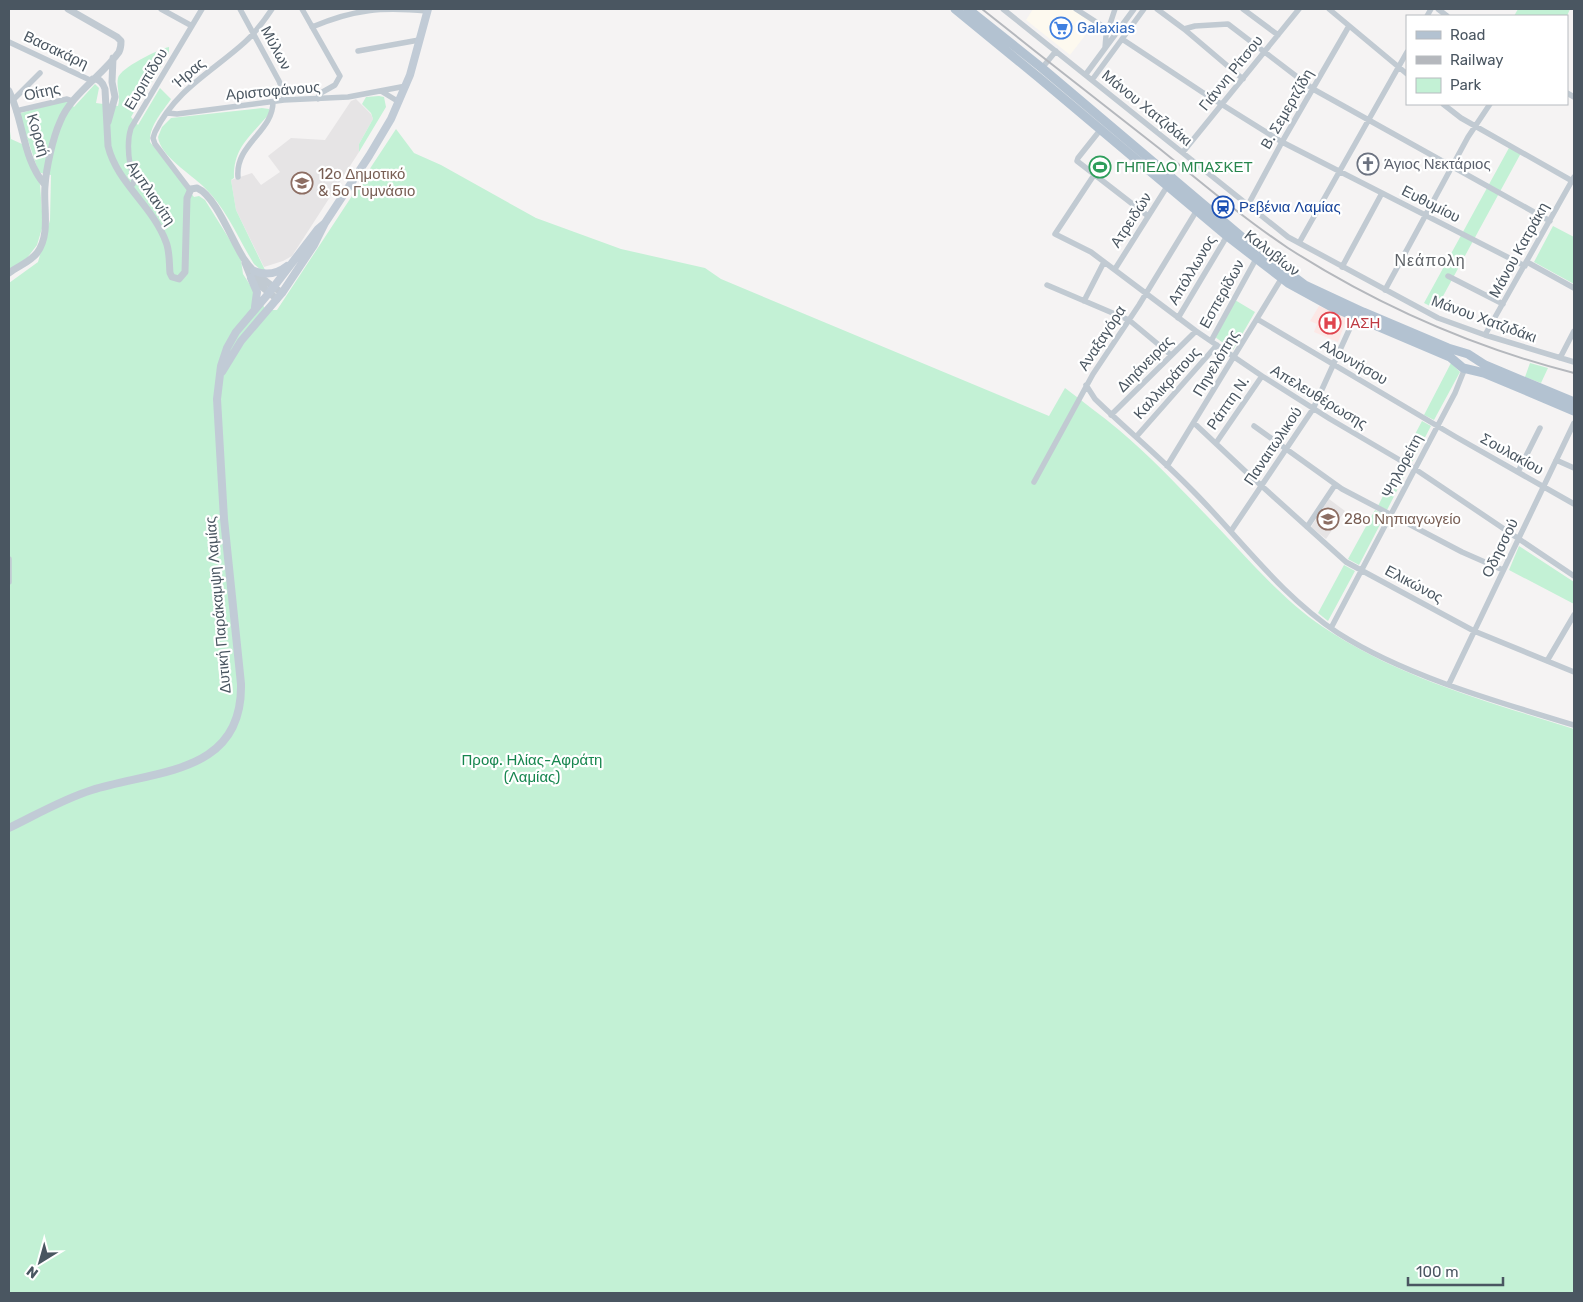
<svg xmlns="http://www.w3.org/2000/svg" width="1583" height="1302" font-family="Rubik,sans-serif">
	<rect width="100%" height="100%" fill="#f5f3f3"/>
	<path fill="#fdf9ef" d="M1033,9H1072L1094,24L1070,55L1026,20Z"/>
	<path fill="#e6e4e5" d="M356,99L371,114L373,119L359,144V152L292,256L283,261L264,267L236,210L231,180L252,173L261,185L280,172L268,156L291,138L325,140L351,101Z
		M1329,499L1345,511L1326,539L1311,527Z"/>
	<path fill="#fce8e6" d="M1319,306L1347,318L1338,342L1314,332L1317,324L1310,321Z"/>
	<path fill="#c3f1d5" d="M1518,9H1570L1567,16H1514Z
		M169,47V53L131,117L138,125L160,88L171,99C163,111 149,126 150,142L194,197L199,196L205,200L233,245L241,260L243,274L266,310H277L396,129L414,153L441,165L536,218L621,249L705,268L721,279L1049,416L1065,388C1083,402 1101,415 1119,430C1150,456 1179,487 1208,517C1244,554 1279,597 1323,627C1399,678 1488,702 1574,729V1293H9V283L38,262L50,220L51,175L41,173L38,170L21,120V113L67,100L74,107L95,84L99,88L96,103L118,106C121,96 116,87 118,78C120,68 159,49 169,47Z
		M379,96L384,97L386,107L359,152V144L373,119L371,113L362,104L366,97Z
		M262,108L269,109V114C251,136 233,147 234,178L231,180L236,210L265,270H261L254,264C238,238 226,208 204,187C191,174 160,156 158,137L162,127L171,118Z
		M9,124L11,139L22,144L40,184L43,225L37,245L27,258L9,270Z
		M1510,146L1521,153L1436,309L1424,303Z
		M1553,226L1574,237V284L1534,262Z
		M1235,300L1255,312L1233,350L1215,337Z
		M1451,363L1460,372L1434,420L1424,415Z
		M1530,363L1548,368L1541,383L1525,377Z
		M1422,421L1431,426L1412,462L1403,457Z
		M1399,464L1408,469L1387,510L1378,506Z
		M1375,510L1385,515L1359,565L1348,559Z
		M1519,546L1574,582V604L1509,570Z
		M1344,565L1355,571L1328,621L1318,613Z"/>
	<g fill="none" stroke-linecap="round" stroke-linejoin="round">
		<path stroke="#c1cad2" stroke-width="5.5" d="M161,9L192,26
			M240,9L279,81L283,91L284,100
			M302,9L340,76L335,85L319,94L318,99
			M1003,9L1288,237L1438,318L1485,335L1574,362
			M1076,9L1107,29
			M1157,9L1184,29L1243,79
			M1243,9L1278,35
			M1329,9L1407,74
			M1438,9L1447,16
			M1427,16L1431,9
			M312,27C355,9 381,7 427,11
			M1184,29L1195,26L1228,24L1313,89L1550,221
			M1122,39L1202,92L1282,142L1525,266
			M9,42L92,81
			M1105,48L1106,36L1115,9
			M358,51L419,40
			M1042,68L1056,51
			M1086,74L1134,9
			M1092,80L1144,9
			M381,91L399,102
			M1567,93L1574,97
			M13,100L40,73
			M1443,104L1461,118L1574,182
			M16,111L67,99L73,101
			M168,113L177,114L284,100L348,97L406,86
			M1101,129L1078,158L1077,161L1148,216
			M1183,152L1299,9
			M1094,175L1055,234L1091,252L1196,331L1262,376L1330,419L1415,469L1574,576
			M238,177C235,144 273,132 273,102
			M129,186L133,184C136,176 131,171 130,164C128,152 127,140 131,128L202,9
			M190,190L155,144L153,138L155,132C176,89 212,72 245,42C256,32 264,21 272,9
			M1248,205L1282,142L1349,26
			M1299,243L1407,52
			M1527,262L1574,288
			M1342,267L1382,193
			M1115,269L1168,185
			M1448,276L1503,304
			M1047,285L1129,320L1171,355
			M1385,290L1468,137L1490,104
			M1084,301L1104,262
			M1178,318L1227,236
			M1257,319L1456,437L1574,504
			M1485,335L1574,177
			M1211,341L1256,259
			M1560,358L1574,331
			M1086,385L1095,399C1127,430 1161,458 1192,490C1240,538 1280,595 1338,633C1405,676 1498,702 1574,725
			M1111,415L1196,331
			M1194,423L1244,470L1346,562L1474,631L1574,672
			M1254,426L1342,489L1462,552L1503,570
			M1136,437L1217,345
			M1216,443L1262,376
			M1556,460L1574,468
			M1167,466L1283,276
			M1518,472L1540,428
			M1034,482L1093,374L1139,305L1197,210
			M1307,527L1335,485
			M1231,531L1313,409L1355,317
			M9,559V582
			M1331,628L1455,393L1465,368
			M1547,661L1574,615
			M1449,684L1574,423"/>
		<path stroke="#c1cad2" stroke-width="7" d="M93,79C100,78 103,83 105,89L108,146C117,183 153,206 166,242C170,252 169,263 170,273L172,277L179,279L185,272L187,198L191,189L197,188C216,196 232,241 244,259C253,273 268,283 282,293
			M9,91C24,121 22,158 45,185
			M108,122L115,97L112,82L113,58
			M245,263L251,278L277,299
			M9,273C18,266 30,262 37,253C51,234 43,207 45,186C46,169 53,137 60,122C71,94 102,76 119,52C121,48 121,45 121,41L117,37L68,9"/>
		<path stroke="#c1cbd6" stroke-width="8" d="M254,271C267,276 277,274 287,266
			M251,278L257,292L255,307
			M222,372L241,341L282,293L314,245L325,223L369,156L391,119L410,75L428,9
			M9,828C36,815 63,799 92,790C155,770 243,775 241,684L224,519L217,399L221,366L227,348L236,332L269,293L318,229L325,223"/>
		<path stroke="#b3c2d1" stroke-width="9" d="M955,9L1038,77L1227,236L1288,283L1330,306L1450,357L1463,368L1484,373L1574,411
			M968,9L1042,68L1249,243L1305,285L1363,312L1448,348L1468,354L1485,365L1574,402"/>
		<path stroke="#b5b8bd" stroke-width="2" d="M982,9C1041,56 1100,102 1160,149C1202,183 1243,218 1288,248C1377,305 1472,347 1574,373"/>
	</g>
	<defs>
		<g id="supermarket-ring" transform="scale(1.125)"><circle r="9.5" fill="#fff" stroke="#3f7fe0" stroke-width="1.5"/><path d="M-6-5.5h2.5l.6 2H6L4.5 2H-2.5L-4.4-4H-6ZM-1.5 3.2a1.3 1.3 0 1 0 .1 0ZM3 3.2a1.3 1.3 0 1 0 .1 0Z" fill="#3f7fe0"/></g>
		<g id="church-ring" transform="scale(1.125)"><circle r="9.5" fill="#fff" stroke="#6b7280" stroke-width="1.5"/><path d="M-1.2-6h2.4v3.5h3.3v2.4h-3.3V6h-2.4V-.1h-3.3v-2.4h3.3Z" fill="#6b7280"/></g>
		<g id="stadium-ring" transform="scale(1.125)"><circle r="9.5" fill="#fff" stroke="#2e9e5b" stroke-width="1.5"/><path d="M0-5a6.5 5 0 1 0 0 10a6.5 5 0 1 0 0-10ZM-3.5-1.8h7v3.6h-7Z" fill="#2e9e5b"/></g>
		<g id="school-ring" transform="scale(1.125)"><circle r="9.5" fill="#fff" stroke="#8d6e63" stroke-width="1.5"/><path d="M0-5L7-2L0 1L-7-2ZM-4 1L0 2.5L4 1V4Q0 6-4 4Z" fill="#8d6e63"/></g>
		<g id="station-ring" transform="scale(1.125)"><circle r="9.5" fill="#fff" stroke="#1a4fb4" stroke-width="1.5"/><path d="M-3-6H3Q5-6 5-4V2Q5 4 3 4L4.5 6H3L1.5 4h-3L-3 6H-4.5L-3 4Q-5 4-5 2V-4Q-5-6-3-6ZM-3.5-4v3h7v-3ZM-3.5 1v1.5H-2V1ZM2 1v1.5H3.5V1Z" fill="#1a4fb4"/></g>
		<g id="hospital-ring" transform="scale(1.125)"><circle r="9.5" fill="#fff" stroke="#e0444e" stroke-width="1.5"/><path d="M-5-5h3v3.5h4V-5h3V5h-3V1.5h-4V5h-3Z" fill="#e0444e"/></g>
	</defs>
	<g fill-rule="evenodd">
		<use href="#supermarket-ring" x="1061" y="28"/>
		<use href="#church-ring" x="1368" y="164"/>
		<use href="#stadium-ring" x="1100" y="167"/>
		<use href="#school-ring" x="302" y="183"/>
		<use href="#station-ring" x="1223" y="207"/>
		<use href="#hospital-ring" x="1330" y="323"/>
		<use href="#school-ring" x="1328" y="519"/>
	</g>
	<g text-anchor="middle" stroke-width="4.5" stroke-linejoin="round" paint-order="stroke">
		<g font-size="15" fill="#366cbe" stroke="#fff" text-anchor="start">
			<text x="1077" y="33">Galaxias</text>
		</g>
		<g font-size="15" fill="#4a5661" stroke="#fff">
			<text transform="translate(276 48) rotate(62)" y="5">Μύλων</text>
			<text transform="translate(56 50) rotate(25)" y="5">Βασακάρη</text>
			<text transform="translate(189 73) rotate(-41)" y="5">Ήρας</text>
			<text transform="translate(1231 73) rotate(-51)" y="5">Γιάννη Ρίτσου</text>
			<text transform="translate(146 79) rotate(-59)" y="5">Ευριπίδου</text>
			<text transform="translate(273 91) rotate(-5)" y="5">Αριστοφάνους</text>
			<text transform="translate(42 92) rotate(-12)" y="5">Οίτης</text>
			<text transform="translate(1147 108) rotate(39)" y="5">Μάνου Χατζιδάκι</text>
			<text transform="translate(1287 109) rotate(-60)" y="5">Β. Σεμερτζίδη</text>
			<text transform="translate(38 135) rotate(73)" y="5">Κοραή</text>
			<text transform="translate(151 193) rotate(56)" y="5">Αμπλιανίτη</text>
			<text transform="translate(1431 204) rotate(27)" y="5">Ευθυμίου</text>
			<text transform="translate(1131 220) rotate(-57)" y="5">Ατρειδών</text>
			<text transform="translate(1519 250) rotate(-61)" y="5">Μάνου Κατράκη</text>
			<text transform="translate(1272 253) rotate(38)" y="5">Καλυβίων</text>
			<text transform="translate(1192 270) rotate(-59)" y="5">Απόλλωνος</text>
			<text transform="translate(1222 294) rotate(-61)" y="5">Εσπερίδων</text>
			<text transform="translate(1484 319) rotate(20)" y="5">Μάνου Χατζιδάκι</text>
			<text transform="translate(1102 338) rotate(-57)" y="5">Αναξαγόρα</text>
			<text transform="translate(1354 362) rotate(30)" y="5">Αλοννήσου</text>
			<text transform="translate(1216 363) rotate(-59)" y="5">Πηνελόπης</text>
			<text transform="translate(1145 364) rotate(-45)" y="5">Διηάνειρας</text>
			<text transform="translate(1167 383) rotate(-48)" y="5">Καλλικράτους</text>
			<text transform="translate(1319 397) rotate(31)" y="5">Απελευθέρωσης</text>
			<text transform="translate(1228 403) rotate(-55)" y="5">Ράπτη Ν.</text>
			<text transform="translate(1273 446) rotate(-56)" y="5">Παναιτωλικού</text>
			<text transform="translate(1512 454) rotate(29)" y="5">Σουλακίου</text>
			<text transform="translate(1402 466) rotate(-62)" y="5">Ψηλορείτη</text>
			<text transform="translate(1500 548) rotate(-64)" y="5">Οδησσού</text>
			<text transform="translate(1414 584) rotate(28)" y="5">Ελικώνος</text>
			<text transform="translate(218 605) rotate(-95)" y="5">Δυτική Παράκαμψη Λαμίας</text>
		</g>
		<g font-size="15" fill="#5b616d" stroke="#fff" text-anchor="start">
			<text x="1384" y="169">Άγιος Νεκτάριος</text>
		</g>
		<g font-size="15" fill="#27864d" stroke="#fff" text-anchor="start">
			<text x="1116" y="172">ΓΗΠΕΔΟ ΜΠΑΣΚΕΤ</text>
		</g>
		<g font-size="15" fill="#785e54" stroke="#fff" text-anchor="start">
			<text x="318" y="179">12ο Δημοτικό<tspan x="318" dy="17">&amp; 5ο Γυμνάσιο</tspan></text>
			<text x="1344" y="524">28ο Νηπιαγωγείο</text>
		</g>
		<g font-size="15" fill="#164399" stroke="#fff" text-anchor="start">
			<text x="1239" y="212">Ρεβένια Λαμίας</text>
		</g>
		<g font-size="15" fill="#be3a42" stroke="#fff" text-anchor="start">
			<text x="1346" y="328">ΙΑΣΗ</text>
		</g>
		<g font-size="15" fill="#17864f" stroke="#fff">
			<text x="532" y="765">Προφ. Ηλίας-Αφράτη<tspan x="532" dy="17">(Λαμίας)</tspan></text>
		</g>
		<g font-size="16" letter-spacing="1" fill="#5f6368" stroke="#fff">
			<text x="1430" y="266">Νεάπολη</text>
		</g>
	</g>
	<rect width="1583" height="1302" fill="none" stroke="#4a5661" stroke-width="20"/>
	<rect x="1406" y="15" width="162" height="90" fill="#ffffff" stroke="#b7bbc0"/>
	<rect x="1416" y="31" width="25" height="8" fill="#b3c2d1" stroke="#b7bbc0"/>
	<text x="1450" y="40" font-size="15" fill="#4a5661">Road</text>
	<rect x="1416" y="56" width="25" height="8" fill="#b5b8bd" stroke="#b7bbc0"/>
	<text x="1450" y="65" font-size="15" fill="#4a5661">Railway</text>
	<rect x="1416" y="78" width="25" height="15" fill="#c3f1d5" stroke="#b7bbc0"/>
	<text x="1450" y="90" font-size="15" fill="#4a5661">Park</text>
	<g transform="translate(40 1262) rotate(217)" stroke="#ffffff" stroke-width="4" paint-order="stroke">
	<path d="M0-4L9 19L0 12L-9 19Z" fill="#4a5661"/>
	<text y="-8" font-size="14" font-weight="bold" text-anchor="middle" fill="#4a5661">N</text>
	</g>
	<path d="M1408 1277v8h95v-8" fill="none" stroke="#4a5661" stroke-width="2.5"/>
	<text x="1416" y="1277" font-size="15" fill="#4a5661" stroke="#ffffff" stroke-width="4" paint-order="stroke">100 m</text>
</svg>
